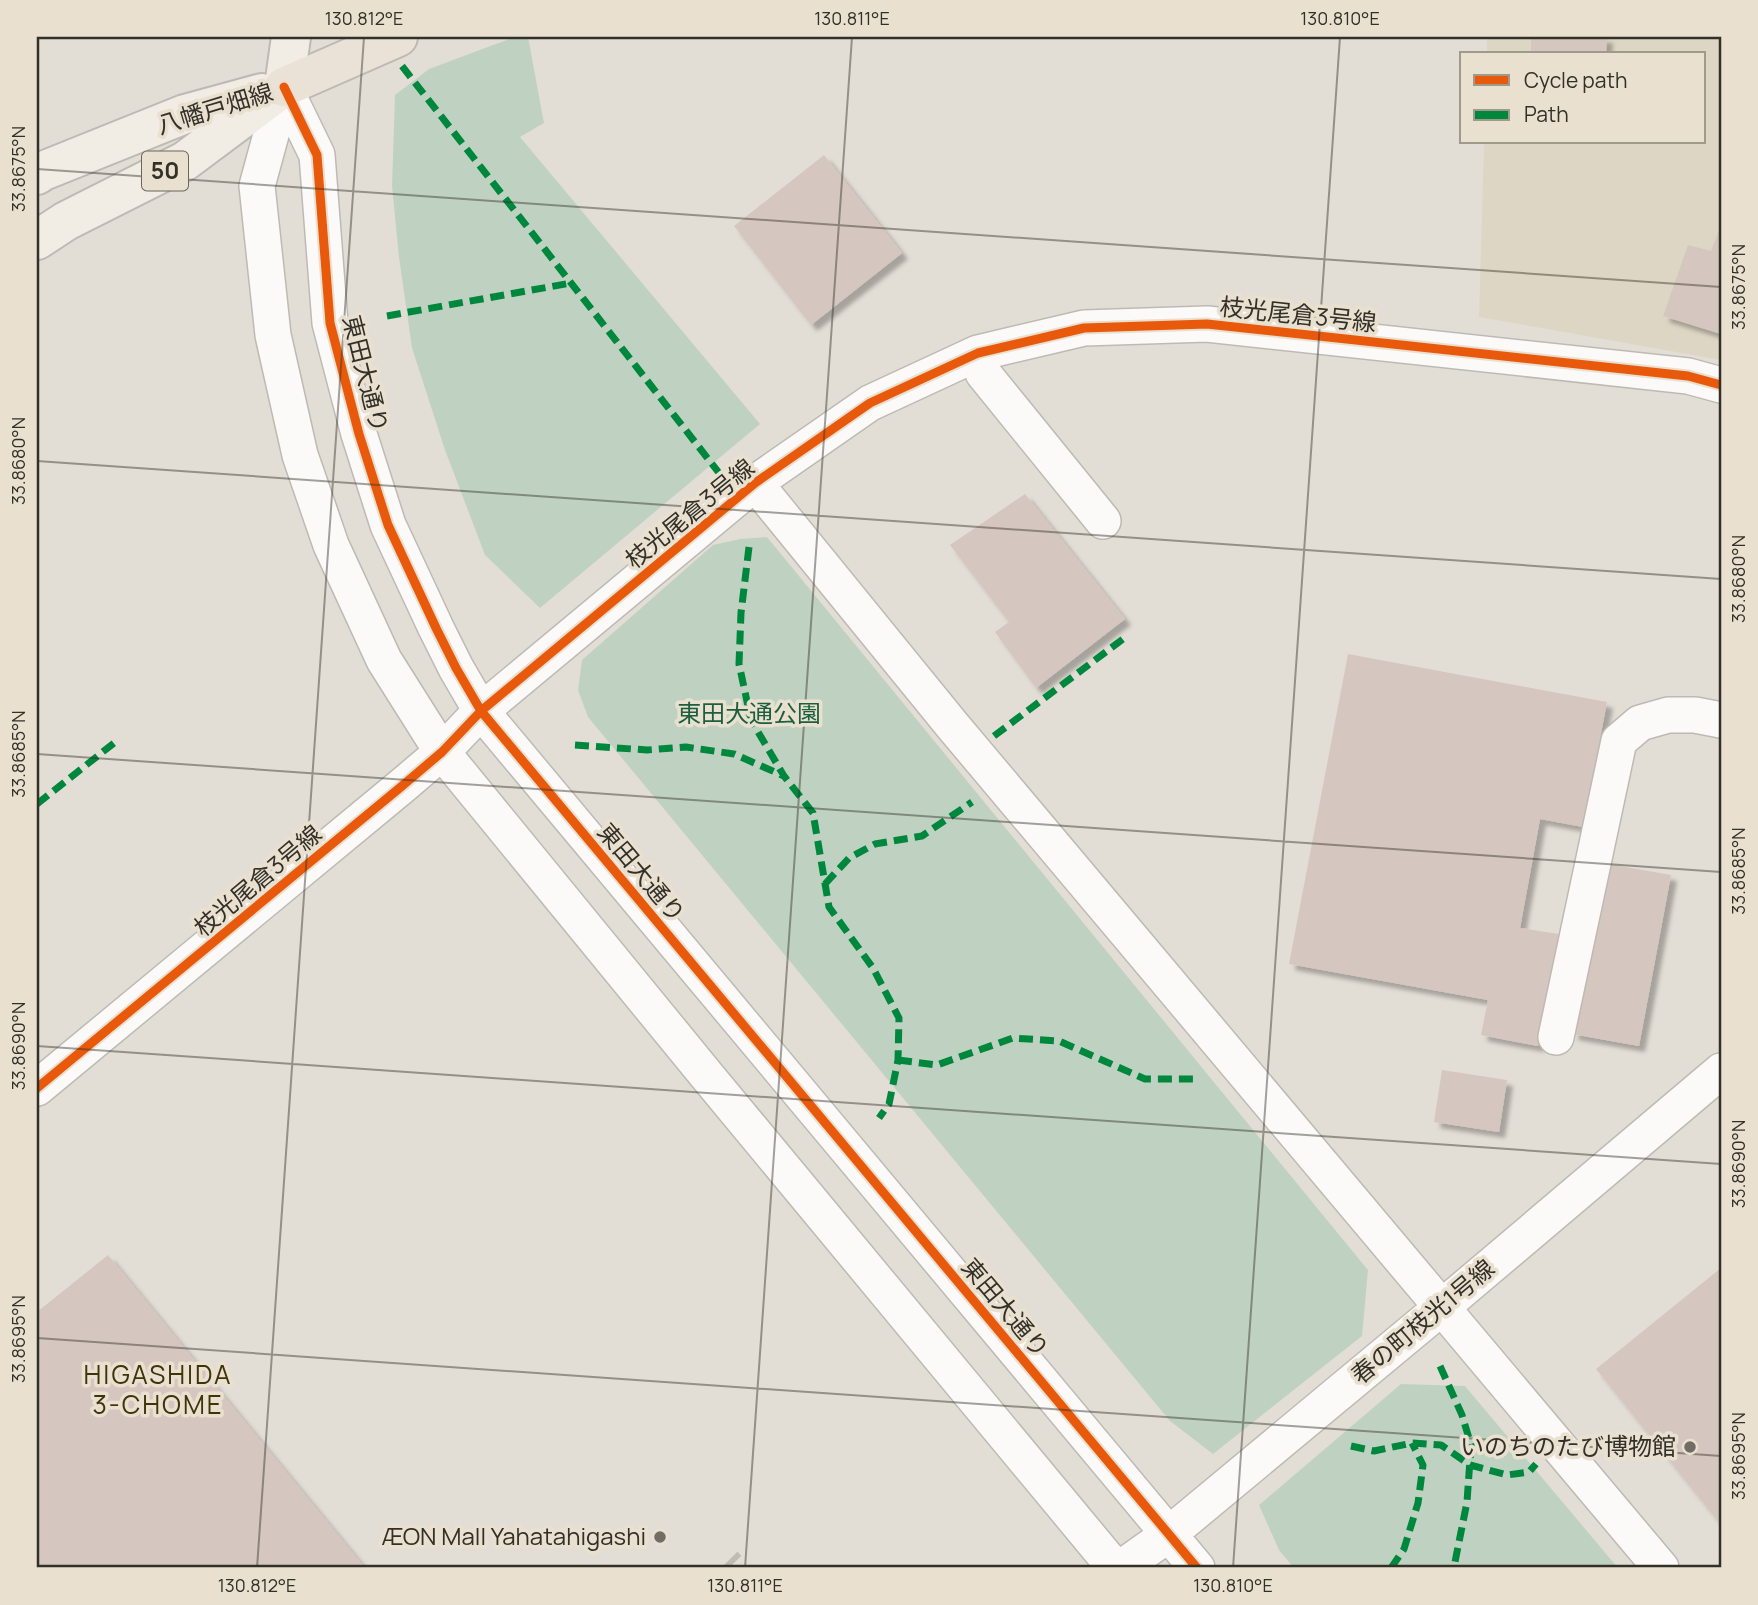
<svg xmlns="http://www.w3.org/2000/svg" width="1758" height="1605" font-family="Manrope,'Noto Sans JP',sans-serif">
	<defs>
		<filter id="shadow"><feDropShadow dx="6" dy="6" stdDeviation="2" flood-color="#0004"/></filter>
	</defs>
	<rect width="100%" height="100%" fill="#e3ded5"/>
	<path fill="#ded6c5" d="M1487,37H1721V360L1479,317L1484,142H1704V54H1487Z"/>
	<path fill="#bfd2c1" d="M515,37H528L544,123L520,137L760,424L540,608L485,555L445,450L412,348L399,257L392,186L395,95L429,69Z
		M767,537L1368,1270L1362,1336L1213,1454L1170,1421L588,717L578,690L582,660L713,545L740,539Z
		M1401,1384L1465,1386L1618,1568H1294L1279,1550L1259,1505Z"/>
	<path fill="#d5c7bf" filter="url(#shadow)" d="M1531,37H1607L1606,54H1531Z
		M824,155L902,253L811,325L734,226Z
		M1721,225V334L1663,316L1688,245L1711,251Z
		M1025,494L1125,619L1036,688L995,632L1009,622L950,545Z
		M1348,654L1607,702L1583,827L1540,819L1520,928L1559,934L1538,1046L1481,1035L1488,1000L1289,964Z
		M1603,863L1671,875L1639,1046L1572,1034Z
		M1442,1070L1507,1080L1499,1132L1434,1122Z
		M108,1255L365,1568H37V1312Z
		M1721,1268V1525L1596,1369Z"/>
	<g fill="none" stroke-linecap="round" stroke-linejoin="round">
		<path stroke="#c0bbb3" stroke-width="35" stroke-dasharray="35 18" stroke-linecap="butt" d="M725,1564L729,1568"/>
		<g stroke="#bebab3" stroke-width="38">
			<path id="minor" d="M284,87L317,155L330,323L359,434L388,525L436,628L456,668L481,711L1197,1568
				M284,87L257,186L273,335L300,455L331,545L384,660L442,752L708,1077L1115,1568
				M978,353L983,373L1103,521
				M755,483L952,725L1661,1568
				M1556,1037L1619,741L1640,723L1668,715H1695L1721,720
				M37,1088L402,786L442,752L481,711L755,483L870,403L978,353L1084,328L1207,324L1688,376L1721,385
				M1121,1568L1169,1534L1441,1308L1721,1071"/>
		</g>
		<g stroke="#bdbab5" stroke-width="42">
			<path id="major" d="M284,87L291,37
				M37,175L43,171L185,114L262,93
				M37,240L66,221L185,161L284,87"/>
		</g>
		<g stroke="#bdbab5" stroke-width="42">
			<path id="highway" d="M284,87L398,37"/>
		</g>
		<use href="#minor" stroke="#fbfaf9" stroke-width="35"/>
		<use href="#major" stroke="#f1ece4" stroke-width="38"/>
		<use href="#highway" stroke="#ebe2d7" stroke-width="38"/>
		<path stroke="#00873e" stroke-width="7" stroke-dasharray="14 7" stroke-linecap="butt" d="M402,66L723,478
			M387,316L571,283
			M749,547L741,613L739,664L751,720L784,776L813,813L829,907L873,968L899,1018L898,1060L889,1104L879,1118
			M994,736L1127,636
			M575,745L647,750L686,747L734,754L784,776
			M37,804L114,743
			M825,884L849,858L875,844L922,836L972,802
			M898,1060L937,1065L1013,1038L1059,1041L1145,1079H1195
			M1440,1366L1462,1415L1471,1445L1467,1502L1455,1562V1568
			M1351,1446L1374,1451L1412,1443L1441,1445L1470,1465L1507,1475L1529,1472L1536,1464
			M1391,1568L1404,1549L1418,1503L1423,1465L1412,1443"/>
		<g stroke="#e9e0cf" stroke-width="13">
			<path id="cycleway" d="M284,87L317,155L330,323L359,434L388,525L436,628L456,668L481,711L1197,1568
				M37,1088L402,786L442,752L481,711L755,483L870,403L978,353L1084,328L1207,324L1688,376L1721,385"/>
		</g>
		<use href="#cycleway" stroke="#e8590c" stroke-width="9"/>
	</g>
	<path fill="none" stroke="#333029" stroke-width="2" stroke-opacity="0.45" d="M37,169L1721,287M37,461L1721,579M37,754L1721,872M37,1046L1721,1164M37,1338L1721,1456M257,1568L364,37M745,1568L852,37M1233,1568L1340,37M1721,1568V1560"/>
	<g fill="#716d65" stroke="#e9e0cf" stroke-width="2.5">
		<circle cx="1690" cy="1447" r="7"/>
		<circle cx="660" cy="1537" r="7"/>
	</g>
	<g text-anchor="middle" stroke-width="7" stroke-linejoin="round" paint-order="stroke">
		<rect fill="#e9e0cf" stroke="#6a655b" stroke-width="2" x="142" y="151.5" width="46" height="39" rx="5"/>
		<g font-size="23" font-weight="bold" fill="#333029">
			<text x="165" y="179">50</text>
		</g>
		<g font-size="24" fill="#333029" stroke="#e9e0cf">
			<text transform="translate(215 109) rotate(-17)" y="8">八幡戸畑線</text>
			<text transform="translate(1298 315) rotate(6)" y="8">枝光尾倉3号線</text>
			<text transform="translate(365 374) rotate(76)" y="8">東田大通り</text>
			<text transform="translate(690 514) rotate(-39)" y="8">枝光尾倉3号線</text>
			<text transform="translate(641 873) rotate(50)" y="8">東田大通り</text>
			<text transform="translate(258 881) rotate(-40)" y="8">枝光尾倉3号線</text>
			<text transform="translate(1005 1308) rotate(50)" y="8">東田大通り</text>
			<text transform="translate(1423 1322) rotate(-40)" y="8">春の町枝光1号線</text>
		</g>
		<g font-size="24" fill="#1b5f3e" stroke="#e9e0cf">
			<text x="749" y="722">東田大通公園</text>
		</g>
		<g font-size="24" fill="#333029" stroke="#e9e0cf" text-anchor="end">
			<text x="1676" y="1455">いのちのたび博物館</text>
			<text x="646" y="1545">ÆON Mall Yahatahigashi</text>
		</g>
		<g font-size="26" letter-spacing="2" fill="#3e340a" stroke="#e9e0cf">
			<text x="158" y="1384">HIGASHIDA<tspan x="158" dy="30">3-CHOME</tspan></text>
		</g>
	</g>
	<rect width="1758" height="1605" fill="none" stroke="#e9e0cf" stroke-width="77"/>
	<rect x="1460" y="52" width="245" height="91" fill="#e9e0cf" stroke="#a09a8d" stroke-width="2"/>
	<rect x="1474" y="75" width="35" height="10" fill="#e8590c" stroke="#a09a8d" stroke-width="2"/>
	<text x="1524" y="88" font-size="21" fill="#333029">Cycle path</text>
	<rect x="1474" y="110" width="35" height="10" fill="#00873e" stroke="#a09a8d" stroke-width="2"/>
	<text x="1524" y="122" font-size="21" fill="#333029">Path</text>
	<rect x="38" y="38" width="1682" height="1528" fill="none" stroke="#333029" stroke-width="2.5"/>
	<g font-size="18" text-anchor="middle" fill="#333029">
		<text x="364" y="25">130.812°E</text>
		<text x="852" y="25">130.811°E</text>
		<text x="1340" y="25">130.810°E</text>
		<text transform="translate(19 169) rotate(-90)" y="6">33.8675°N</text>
		<text transform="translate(1739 287) rotate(-90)" y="6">33.8675°N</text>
		<text transform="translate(19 461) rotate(-90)" y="6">33.8680°N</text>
		<text transform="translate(1739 579) rotate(-90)" y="6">33.8680°N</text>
		<text transform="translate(19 754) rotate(-90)" y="6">33.8685°N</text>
		<text transform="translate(1739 871) rotate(-90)" y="6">33.8685°N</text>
		<text transform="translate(19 1046) rotate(-90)" y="6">33.8690°N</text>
		<text transform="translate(1739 1164) rotate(-90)" y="6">33.8690°N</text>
		<text transform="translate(19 1339) rotate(-90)" y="6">33.8695°N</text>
		<text transform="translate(1739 1456) rotate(-90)" y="6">33.8695°N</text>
		<text x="257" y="1592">130.812°E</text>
		<text x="745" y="1592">130.811°E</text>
		<text x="1233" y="1592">130.810°E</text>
	</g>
</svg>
